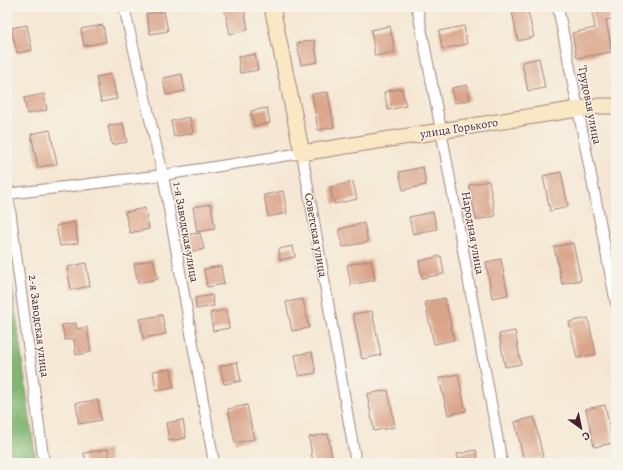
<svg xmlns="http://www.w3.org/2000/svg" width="623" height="470" font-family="Alegreya,serif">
	<rect width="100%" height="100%" fill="#f7f3e8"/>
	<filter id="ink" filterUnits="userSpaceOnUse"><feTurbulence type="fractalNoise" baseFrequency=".025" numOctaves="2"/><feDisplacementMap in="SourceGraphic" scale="8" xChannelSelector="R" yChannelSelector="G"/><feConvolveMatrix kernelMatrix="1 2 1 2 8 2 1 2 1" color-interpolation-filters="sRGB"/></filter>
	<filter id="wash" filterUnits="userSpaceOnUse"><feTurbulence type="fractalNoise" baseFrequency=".012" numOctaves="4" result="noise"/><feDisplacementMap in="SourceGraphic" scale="16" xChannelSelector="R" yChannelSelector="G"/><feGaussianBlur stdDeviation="0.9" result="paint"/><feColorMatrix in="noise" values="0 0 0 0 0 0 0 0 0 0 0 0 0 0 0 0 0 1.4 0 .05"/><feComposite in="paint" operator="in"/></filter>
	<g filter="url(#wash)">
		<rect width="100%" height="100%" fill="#f5e7d3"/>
		<path fill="#81b672" stroke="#666a4e" d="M7,249L36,463H7Z"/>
		<g id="blocks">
			<path fill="#daa489" d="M224,7H244L248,30L230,34Z
				M591,7H616V18L606,20L612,52L577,58L572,33L595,28Z
				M527,8L534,37L518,41L512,11Z
				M164,11L168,31L150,34L146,14Z
				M27,25L32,50L17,53L11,28Z
				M103,25L106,42L84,46L81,29Z
				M390,26L395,52L375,56L371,30Z
				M464,26L467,44L442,49L439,31Z
				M314,40L318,62L301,65L297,43Z
				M255,54L258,70L240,73L238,57Z
				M539,58L545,88L528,91L522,62Z
				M111,74L117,99L101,102L96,77Z
				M182,74L185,91L166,95L163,78Z
				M467,85L470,100L454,103L452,88Z
				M402,88L406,106L388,110L384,92Z
				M328,92L334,127L318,130L312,94Z
				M44,94L47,110L27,114L24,98Z
				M267,108L270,123L254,126L251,111Z
				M190,117L193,133L174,137L171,121Z
				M123,123L127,142L112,145L108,126Z
				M50,130L57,164L38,167L31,134Z
				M423,167L426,185L403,190L399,172Z
				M561,172L568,207L550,211L543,176Z
				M489,181L495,216L476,220L469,185Z
				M353,182L357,199L334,204L330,187Z
				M283,191L287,213L268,217L264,195Z
				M211,204L215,229L197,232L193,207Z
				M145,208L149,229L130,233L125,212Z
				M433,212L437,229L413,234L409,217Z
				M75,222L78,243L60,246L56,226Z
				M364,223L368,242L343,247L339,229Z
				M200,233L204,249L188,252L185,235Z
				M573,243L581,280L562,284L554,247Z
				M293,246L295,257L280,260L279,249Z
				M441,256L444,274L422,278L419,261Z
				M153,259L158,279L138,283L134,264Z
				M501,259L508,295L492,298L486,262Z
				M371,260L375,280L351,285L347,265Z
				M86,263L90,286L71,290L67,267Z
				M221,266L224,284L207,287L204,269Z
				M212,295L214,306L196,309L195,298Z
				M445,298L454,340L434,344L425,302Z
				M303,299L309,328L292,331L286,302Z
				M226,310L229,328L213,331L210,313Z
				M372,311L381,355L362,359L353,314Z
				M162,315L166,334L143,338L140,319Z
				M588,318L596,354L577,358L569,322Z
				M76,323L77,329L87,327L91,352L76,355L74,339L65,340L62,325Z
				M515,331L521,364L505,367L499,334Z
				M312,352L316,373L299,376L295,355Z
				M237,362L241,381L224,384L220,366Z
				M171,369L174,388L156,391L153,371Z
				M458,374L466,411L448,415L439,378Z
				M388,390L395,427L374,431L367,394Z
				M98,400L101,420L79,424L76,403Z
				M247,405L254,439L235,443L228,409Z
				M605,405L613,443L594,447L586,409Z
				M534,417L543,457L524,461L515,422Z
				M183,420L186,438L169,441L166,423Z
				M328,434L333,463H313L309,437Z
				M108,449L110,463H86L84,453Z
				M476,450L479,463H459L457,454Z"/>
		</g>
	</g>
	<g filter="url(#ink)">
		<use href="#blocks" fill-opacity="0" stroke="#a0837f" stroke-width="1"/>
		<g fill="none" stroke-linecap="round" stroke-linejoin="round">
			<g stroke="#a0837f" stroke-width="12">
				<path id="street" d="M124,7L163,175L214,463
					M417,7L441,130L502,463
					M558,7L616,303
					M7,187L44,463
					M7,194L163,175L302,153L356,463"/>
			</g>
			<g stroke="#a0837f" stroke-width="17">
				<path id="secondary" d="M272,7L302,153L578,109L600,106H616"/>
			</g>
			<use href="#street" stroke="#fff" stroke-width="10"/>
			<use href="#secondary" stroke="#fae7c3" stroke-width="15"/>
		</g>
	</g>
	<g text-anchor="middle" stroke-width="3" stroke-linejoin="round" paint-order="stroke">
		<g font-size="12" fill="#4a1f2b" stroke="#f7f3e8">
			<text transform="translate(590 105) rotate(79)" y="4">Трудовая улица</text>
			<text transform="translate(459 128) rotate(-9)" y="4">улица Горького</text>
			<text transform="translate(186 232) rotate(80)" y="4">1-я Заводская улица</text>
			<text transform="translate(473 233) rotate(80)" y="4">Народная улица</text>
			<text transform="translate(316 235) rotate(80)" y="4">Советская улица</text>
			<text transform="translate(39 326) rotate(83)" y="4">2-я Заводская улица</text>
		</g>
	</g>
	<rect width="623" height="470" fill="none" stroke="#f7f3e8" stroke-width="24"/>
	<g transform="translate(581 428) rotate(147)" stroke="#f7f3e8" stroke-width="3" paint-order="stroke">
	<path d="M0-3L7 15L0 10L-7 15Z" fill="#4a1f2b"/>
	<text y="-6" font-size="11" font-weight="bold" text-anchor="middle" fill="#4a1f2b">С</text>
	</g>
</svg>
